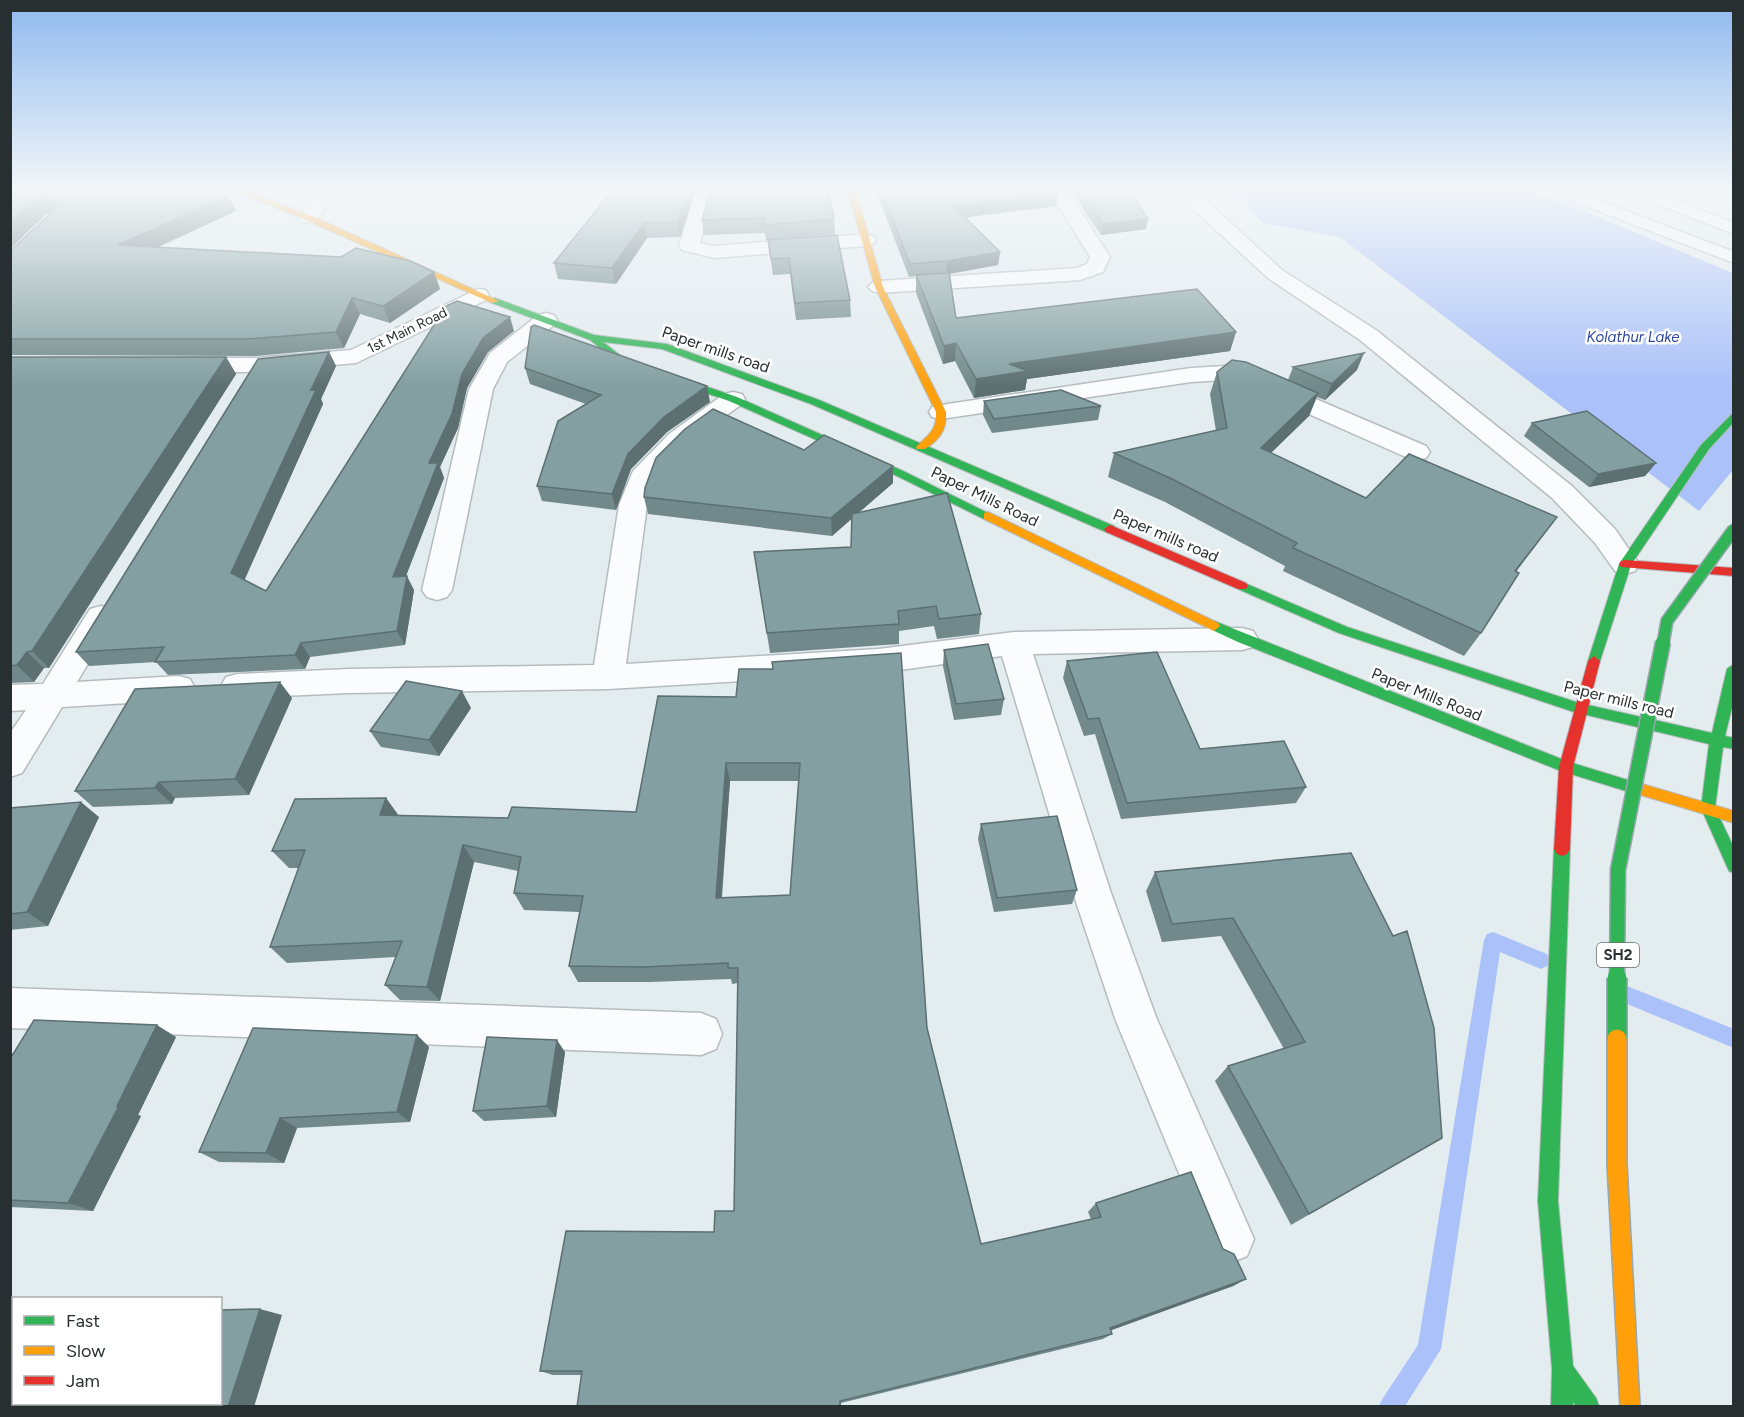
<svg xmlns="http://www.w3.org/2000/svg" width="1744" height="1417" font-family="Figtree,sans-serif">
	<rect width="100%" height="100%" fill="#e3ecef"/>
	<path fill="#aac1f9" d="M1232,188H1528L1733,273V470L1699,511L1340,237L1263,223Z"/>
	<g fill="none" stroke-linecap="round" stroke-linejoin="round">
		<path fill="#aac1f9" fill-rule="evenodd" d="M1493,932L1547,954L1550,960L1547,966L1541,969L1500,952L1441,1349L1405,1406H1379L1383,1398L1418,1345L1484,940L1487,934Z
			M1622,984L1734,1029V1048L1615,999L1613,993L1615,987Z"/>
		<g stroke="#b5bcbf" stroke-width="3">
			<path id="lane" d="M1544,188H1566L1734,252V263L1546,191Z
				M1622,188H1644L1734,223V234L1624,191Z"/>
		</g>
		<g stroke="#b5bcbf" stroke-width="3">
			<path id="street" d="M319,188H337L316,222H302L299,218Z
				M697,188H715L700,243L714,246L866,234L873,236L876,240L873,244L866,246L714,258L682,250L679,246Z
				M1048,188H1066L1110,257L1103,272L1080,280L879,293L872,291L868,287L872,283L879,281L1077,268L1087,264L1090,257Z
				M1178,188H1197L1207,201L1282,270L1376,330L1572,486L1615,529L1639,564L1635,571L1625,574L1615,571L1595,543L1552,498L1360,340L1268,278L1193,209Z
				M478,289L486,290L489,295L486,300L356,363L256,372H186L178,370L174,365L178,360L186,358H256L351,350Z
				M546,313L554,315L557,320L554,325L507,362L493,389L452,590L447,597L437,600L427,597L422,590L469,389L490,353L538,315Z
				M1225,366L1255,373L1426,446L1430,452L1426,458L1417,460L1408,458L1239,383L1225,380L1191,382L941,419L932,417L929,412L932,407L941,405L1191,368Z
				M733,392L742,394L745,399L742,404L687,444L658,474L647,505L626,664L878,649L1014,632L1242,628L1253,631L1258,639L1253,647L1242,650L1033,654L1111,893L1156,1017L1254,1239L1247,1256L1230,1263L1213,1256L1116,1021L1073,893L1002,656L878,673L608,689L349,693L237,698L226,695L221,686L226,677L237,674L349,669L594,665L619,505L633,471L669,434L724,394Z
				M101,606L112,609L116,617L77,682L179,676L190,679L195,688L190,697L179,700L62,707L22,773L10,777V733L26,710L10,711V685L43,684L90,609Z
				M10,988L701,1013L716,1019L722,1034L716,1049L701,1055L10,1028Z"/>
		</g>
		<g stroke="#b5bcbf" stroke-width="2">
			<path id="fast" d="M495,298L594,335L667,344L819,400L1114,526L1116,529L1110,533L1106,532L811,404L662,349L603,342L625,359L737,397L903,471L994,516L988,520L984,519L895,475L729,401L619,363L590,340L492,303V299Z
				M1734,412V422L1709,449L1631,565L1600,661L1599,664H1589L1588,661L1619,564L1701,445Z
				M1242,582L1347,627L1579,703L1712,733L1727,669L1734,664V699L1725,736L1734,738V749L1723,747L1715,808L1734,848V873L1729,871L1701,808L1709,744L1574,712L1339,633L1238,589L1236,586L1238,583Z
				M1214,621L1569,762L1644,785L1646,789L1644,793L1639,795L1561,771L1238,642L1210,629L1208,626Z
				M1562,842L1567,844L1570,849L1558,1201L1573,1366L1596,1398L1599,1406H1576L1573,1402V1406H1551L1552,1369L1538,1201L1554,849L1557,844Z"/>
		</g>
		<g stroke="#b5bcbf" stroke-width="2">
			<path id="slow" d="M227,188H238L312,216L499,301L492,303L306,220Z
				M847,188H855L883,287L946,412C947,430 939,440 925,449H917L916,447C928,435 937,431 936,412L875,287Z
				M988,512L1218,623L1220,626L1214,631L1210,629L984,519V513Z
				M1639,783L1734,811V823L1634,793L1632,789L1634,785Z"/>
		</g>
		<g stroke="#b5bcbf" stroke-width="2">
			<path id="jam" d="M1110,525L1246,583L1248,586L1246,589H1238L1106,532L1104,529Z
				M1625,560L1734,568V576L1621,567L1619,564L1621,561Z
				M1594,656L1600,661L1573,767L1570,849L1567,854L1562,856L1557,854L1554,849L1559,767L1588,661Z"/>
		</g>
		<use href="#lane" fill="#fbfcfd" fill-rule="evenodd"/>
		<use href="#street" fill="#fbfcfd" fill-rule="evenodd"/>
		<use href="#fast" fill="#30b455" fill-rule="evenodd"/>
		<use href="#slow" fill="#ff9f0a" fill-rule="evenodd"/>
		<use href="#jam" fill="#e5322d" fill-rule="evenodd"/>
		<g stroke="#98a7b0" stroke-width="14" stroke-linecap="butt">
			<path id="fast-bridge-far2" d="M1663,644L1667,621L1734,529"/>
		</g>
		<g stroke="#98a7b0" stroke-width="17" stroke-linecap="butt">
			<path id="fast-bridge-far1" d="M1617,979L1618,870L1663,642"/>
		</g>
		<g stroke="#98a7b0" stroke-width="22" stroke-linecap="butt">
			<path id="fast-bridge" d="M1617,1039V978"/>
		</g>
		<g stroke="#98a7b0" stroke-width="22" stroke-linecap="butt">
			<path id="slow-bridge" d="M1617,1039V1164L1630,1406"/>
		</g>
		<use href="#fast-bridge-far2" stroke="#30b455" stroke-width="11"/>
		<use href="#fast-bridge-far1" stroke="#30b455" stroke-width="14"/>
		<use href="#fast-bridge" stroke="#30b455" stroke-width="19"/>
		<use href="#slow-bridge" stroke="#ff9f0a" stroke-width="19"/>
	</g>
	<path fill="#71898a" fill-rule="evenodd" d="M10,188H215L217,192L228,196L236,211L158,247L434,272L440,289L390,323L360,314L344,348L256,356L10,355V251L50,213L46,214L10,249Z
		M546,188H589L585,191H547Z
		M614,188H696L680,237L647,238L616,284L558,279L554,263Z
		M711,188L834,219L835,234L766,240L765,233L704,235L702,220Z
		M875,188H1055L1058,193L1056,206L965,217L1000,252L998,265L950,274L956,318L1236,332L1230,351L1027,379L1025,390L974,398L955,361L943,364L916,293V276L909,277Z
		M1069,188H1128L1146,229L1101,235Z
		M768,240L850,300L851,317L796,320L790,274L773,275Z
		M446,306L514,331L488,352L467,388L458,428L440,467L444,478L406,576L414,590L405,645L310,657L305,669L168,675L156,662L89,666L76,652L329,352L336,366L321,399L323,404L244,580L266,591Z
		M10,357H226L236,374L49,668H44L34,682L10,683Z
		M1293,367L1357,370L1325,400L1317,397L1309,416L1271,453L1366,498L1557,517L1516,571L1481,633L1464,656L1283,571L1285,566L1165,502L1108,477L1114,453L1216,431L1210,394L1217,372L1288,380Z
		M525,368L710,402L667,432L631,469L616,510L542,501L537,486L586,404L530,384Z
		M984,401L1101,406L1098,420L992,433L983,415Z
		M1532,423L1656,463L1645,476L1589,487L1524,436Z
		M804,450L893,466V483L858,513L981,614L979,634L937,639L934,626L899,631V644L770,653L754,552L851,547L852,518L832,536L648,514L644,497Z
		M944,650L1004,699L1001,715L954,720L943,666Z
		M1067,661L1200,749L1306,787L1296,803L1121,819L1095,734L1084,736L1063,678Z
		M773,669L927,1028L981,1244L1091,1219L1088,1212L1096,1203L1223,1249L1246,1279L1233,1286L1110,1330L1112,1334L1103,1339L841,1403V1407H577L582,1375H553L540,1371L714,1232L734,1211L738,983L732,984L731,979L650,982H578L569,966L580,912L524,910L514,893L518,871L474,862L440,1001L400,1000L385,985L396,957L287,963L270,947L299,868H289L272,851L386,798L398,815L508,818L636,812L736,697ZM730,781H799L790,895L722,898Z
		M292,698L249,795L175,798L172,804L93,807L75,791Z
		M471,708L439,756L381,747L370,731Z
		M10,808L99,817L48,926L10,930Z
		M981,824L1077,890L1072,904L994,912L978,839Z
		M1351,853L1442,1138L1291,1225L1215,1081L1228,1066L1284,1049L1221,936L1162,942L1146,891L1155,872Z
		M417,1035L429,1047L410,1122L297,1128L284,1163L219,1162L199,1152Z
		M176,1037L138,1115L141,1116L93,1211L10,1207V1059Z
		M565,1052L556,1117L484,1121L473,1111Z"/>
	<path fill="#5c6f71" d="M196,188H215L217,194Z
		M689,188H696L680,237L677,222Z
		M1058,193L1056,206L953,219L954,206Z
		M46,196L56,212L46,214L10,249V223L36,199Z
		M228,196L236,211L128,261L118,245Z
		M1148,219L1146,229L1101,235L1103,224Z
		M644,223L647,238L616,284L612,268Z
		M1000,252L998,265L946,274L947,261Z
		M434,272L440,289L390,323L383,306Z
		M352,298L360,314L344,348L336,332Z
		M510,317L514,331L488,352L467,388L458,428L440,467L444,478L400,591L393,577L429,463L462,374L483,338Z
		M1236,332L1230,351L1027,379L1025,390L974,398L976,379L1009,364Z
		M956,343L955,361L943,364L944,346Z
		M329,352L336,366L321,399L323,404L241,588L231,573L311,390Z
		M1364,353L1357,370L1325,400L1332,384Z
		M226,357L236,374L49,668L32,651Z
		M707,386L710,402L667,432L631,469L616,510L612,494L628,454L664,417Z
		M1318,393L1309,416L1252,471L1261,448Z
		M1656,463L1645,476L1589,487L1598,474Z
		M893,466V483L832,536L831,518Z
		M1557,517L1540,540L1499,594L1515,571Z
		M407,576L414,590L405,645L397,631Z
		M301,643L310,657L305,669L295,655Z
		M27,652L44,668L34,682L17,665Z
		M280,682L292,698L249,795L235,779Z
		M462,691L471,708L439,756L429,740Z
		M726,763L730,781L720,915L716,898Z
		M159,782L175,798L172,804L155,788Z
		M386,798L399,816L380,815Z
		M81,802L99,817L48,926L27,912Z
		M463,845L474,862L440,1001L427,987Z
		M157,1025L176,1037L138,1115L141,1116L93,1211L68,1203Z
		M417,1035L429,1047L410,1122L397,1112Z
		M557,1040L565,1052L556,1117L547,1106Z
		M280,1118L297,1128L284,1163L266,1153Z
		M1246,1279L1233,1286L1101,1334L1110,1328Z
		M260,1309L282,1315L254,1407H228Z"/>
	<path fill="#839fa1" stroke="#5c6f71" stroke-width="1.5" fill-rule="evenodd" d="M10,188H204L228,196L118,245L341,257L356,248L410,261L434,272L383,306L352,298L336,332L247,339H10V251L54,210L57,203L53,198L46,196L36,199L10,223Z
		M614,188H689L677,222L644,223L612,268L554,263Z
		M711,188H828L834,219L765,225L764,218L702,220Z
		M880,188H1055L1058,193L954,206L1000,252L947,261L910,264Z
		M1078,188H1128L1148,219L1103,224Z
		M837,235L850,300L795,303L789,258L771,259L768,240Z
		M949,273L956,318L1197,289L1236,332L1009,364L1028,371L976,379L956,343L944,346L916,275Z
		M457,301L510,317L483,338L462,374L452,414L429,463H438L393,577L407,576L397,631L301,643L295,655L155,662L164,647L76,652L258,359L329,352L311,390H316L231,573L266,591L446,306Z
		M534,325L707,386L664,417L628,454L612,494L537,486L558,421L601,395L525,368L531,327Z
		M1364,353L1332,384L1293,367Z
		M10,357H226L32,651L27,652L17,665L10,666Z
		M1232,360L1246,362L1318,393L1261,448L1366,498L1409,454L1557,517L1515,571L1519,573L1481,633L1293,548L1297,543L1172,479L1114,453L1227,428L1217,372Z
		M1061,390L1101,406L994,419L984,401Z
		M713,409L804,450L824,435L893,466L831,518L644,497L645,488L656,458L685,429Z
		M1587,411L1656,463L1598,474L1532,423Z
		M947,493L981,614L939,619L936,606L898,611L899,624L767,633L754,552L851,547L852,514Z
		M988,644L1004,699L956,704L944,650Z
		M1157,652L1200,749L1284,741L1306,787L1127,803L1099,718L1088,719L1067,661Z
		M901,653L927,1028L981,1244L1101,1217L1096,1203L1191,1172L1223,1249L1234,1254L1246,1279L1110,1328L1112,1334L840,1401V1407H577L582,1371H540L566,1231L714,1232L715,1211H734L738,968H728V963L643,967L569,966L583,896L514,893L521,857L463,845L427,987L385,985L402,941L270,947L305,850L272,851L295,799L386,798L380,815L508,818L512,807L636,812L658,696L736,697L739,669H773L772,662ZM726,763H800L790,895L716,898Z
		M406,681L462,691L429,740L370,731Z
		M280,682L235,779L159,782L155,788L75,791L135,689Z
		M81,802L27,912L10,914V808Z
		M1057,816L1077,890L997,898L981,824Z
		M1351,853L1393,936L1407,931L1434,1028L1442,1138L1309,1214L1228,1066L1305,1042L1233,918L1172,924L1155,872Z
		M34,1020L157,1025L117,1106H119L68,1203L10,1200V1059Z
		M253,1028L417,1035L397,1112L280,1118L266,1153L199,1152Z
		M487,1037L557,1040L547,1106L473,1111Z
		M260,1309L228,1407H10V1326H14V1404H220V1310Z"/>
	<linearGradient id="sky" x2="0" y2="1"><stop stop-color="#8fb9ef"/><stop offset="0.49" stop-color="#f2f6f8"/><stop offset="1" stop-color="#f2f6f8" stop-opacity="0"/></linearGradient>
	<rect width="1744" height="387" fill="url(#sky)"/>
	<g text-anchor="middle" stroke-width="5" stroke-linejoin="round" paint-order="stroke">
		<g font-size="14" fill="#282f31" stroke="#fff">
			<text transform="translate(407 330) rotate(-26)" y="5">1st Main Road</text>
		</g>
		<g font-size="15" font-style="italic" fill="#2e46a0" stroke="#fff">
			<text x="1633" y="342">Kolathur Lake</text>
		</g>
		<rect fill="#fff" stroke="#686d6f" stroke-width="1.5" x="1597" y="943" width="42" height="24" rx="4.5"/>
		<g font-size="15" font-weight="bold" fill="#282f31">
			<text x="1618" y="960">SH2</text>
		</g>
		<g font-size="16" fill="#282f31" stroke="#fff">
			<text transform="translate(716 349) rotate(19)" y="6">Paper mills road</text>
			<text transform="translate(985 496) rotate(26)" y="6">Paper Mills Road</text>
			<text transform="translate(1166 535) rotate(23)" y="6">Paper mills road</text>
			<text transform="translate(1427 694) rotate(22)" y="6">Paper Mills Road</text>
			<text transform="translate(1619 699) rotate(14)" y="6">Paper mills road</text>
		</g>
	</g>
	<rect width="1744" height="1417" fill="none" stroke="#282f31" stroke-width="24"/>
	<rect x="12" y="1297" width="210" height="108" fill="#ffffff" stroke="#a9acad" stroke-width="1.5"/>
	<rect x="24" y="1316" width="30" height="9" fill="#30b455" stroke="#a9acad" stroke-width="1.5"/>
	<text x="66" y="1327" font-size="18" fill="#282f31">Fast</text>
	<rect x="24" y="1346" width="30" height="9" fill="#ff9f0a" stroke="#a9acad" stroke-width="1.5"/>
	<text x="66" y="1357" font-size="18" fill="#282f31">Slow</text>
	<rect x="24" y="1376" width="30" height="9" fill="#e5322d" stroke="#a9acad" stroke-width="1.5"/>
	<text x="66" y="1387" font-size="18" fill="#282f31">Jam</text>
</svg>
